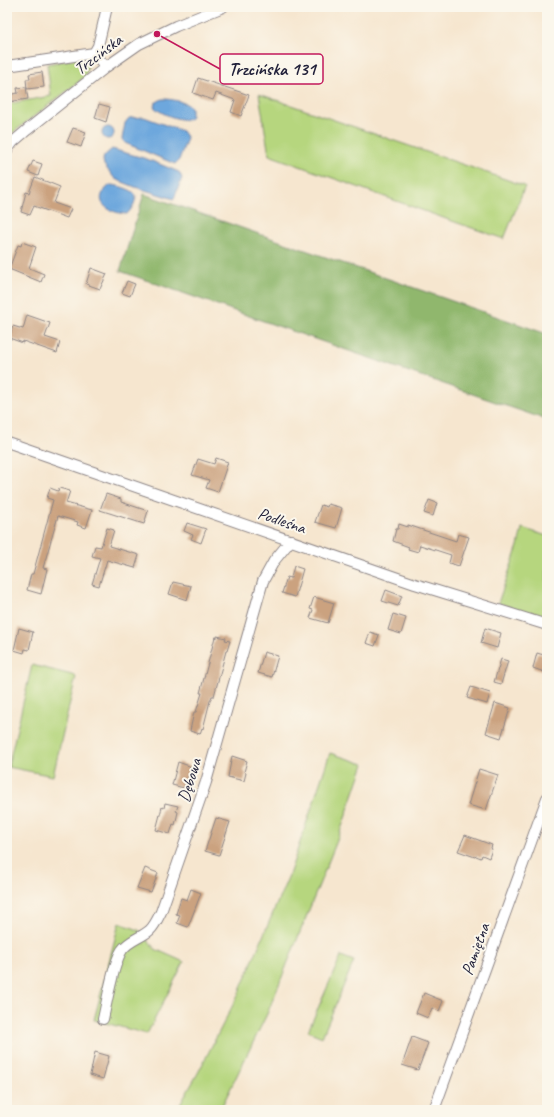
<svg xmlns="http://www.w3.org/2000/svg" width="554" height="1117" font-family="Caveat,sans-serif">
	<rect width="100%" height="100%" fill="#fbf7ec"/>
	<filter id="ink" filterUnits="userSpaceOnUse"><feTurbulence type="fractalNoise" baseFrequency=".025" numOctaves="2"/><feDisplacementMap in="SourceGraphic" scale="8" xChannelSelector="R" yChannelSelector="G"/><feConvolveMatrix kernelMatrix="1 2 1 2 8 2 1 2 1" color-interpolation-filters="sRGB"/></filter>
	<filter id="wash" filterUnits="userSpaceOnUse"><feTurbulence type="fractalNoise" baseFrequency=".012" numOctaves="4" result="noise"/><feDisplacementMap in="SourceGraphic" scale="16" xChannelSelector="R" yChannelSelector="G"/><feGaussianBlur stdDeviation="0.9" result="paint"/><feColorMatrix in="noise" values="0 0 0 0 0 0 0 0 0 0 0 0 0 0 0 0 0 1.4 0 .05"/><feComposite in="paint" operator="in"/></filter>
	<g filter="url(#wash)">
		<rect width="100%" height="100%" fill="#f6e6cf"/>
		<path fill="#b6d67e" stroke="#6c7c5c" d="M80,58L89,63L85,77L7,137V104L51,96L47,64Z
			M259,94L525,186L504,239L449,220L269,155Z
			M522,528L547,536V618L498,603L518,546Z
			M32,665L76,676L53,776L8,767Z
			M330,753L364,764L338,838L267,1014L220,1110H177L198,1073L239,993L289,875Z
			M119,923L139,930L155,949L184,962L147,1034L94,1020Z
			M341,956L354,961L322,1037L308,1031Z"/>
		<path fill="#90b76d" stroke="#596c54" d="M144,194L547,334V420L120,271Z"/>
		<path fill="#6da7dd" stroke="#48648c" d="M162,99C172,99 183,101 191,107V117L187,120C176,119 163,115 154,107L155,103Z
			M144,117L182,131L187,138L179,160L175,164L125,143L122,139L125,123L129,118Z
			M102 133a6 6 0 1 1 12 0a6 6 0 1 1-12 0Z
			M112,149L147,159L179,172L182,178L174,199L135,187L115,179L104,165L103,160L104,156Z
			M110,185C116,185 132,189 135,194C137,196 135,201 134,204C132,208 130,211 127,214C108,213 90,201 110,185Z"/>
		<g id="blocks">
			<path fill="#cba27f" d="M42,72L44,87L27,89L26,79H30L29,74Z
				M198,78L249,95L241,116L231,112L235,100L216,93L213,100L193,93Z
				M26,87L28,99L8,102L7,95L18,93L17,88Z
				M99,104L110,107L106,122L95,118Z
				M73,128L86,132L81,147L67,142Z
				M33,161L42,164L38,176L28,172Z
				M35,177L60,187L54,203L71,209L67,218L34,206L30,215L21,212L26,192L29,193Z
				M22,242L36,247L29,268L44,274L41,282L9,269L18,245L21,246Z
				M91,268L107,274L100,289L86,284Z
				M127,281L135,284L130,296L122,293Z
				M27,315L50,323L45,337L60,342L57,353L23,341V343L9,338L13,326L23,329Z
				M216,458L228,462L218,492L206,488L209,480L192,475L198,459L214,464Z
				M50,488L58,491L59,488L70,491L66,503L92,510L86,528L77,525L78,522L58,516L43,568L47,569L41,594L27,590L31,574H33L53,500L47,498Z
				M106,494L121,499V502L148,511L144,524L100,510Z
				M429,500L437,503L433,516L424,513Z
				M328,504L342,508L336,528L315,522L321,505L327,507Z
				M187,523L206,529L201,543L191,539L193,535L184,531Z
				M399,524L408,527V525L456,541L458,534L469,537L459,566L449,563L451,555L420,545L418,552L408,549L409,547L393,541L396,529H398Z
				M107,528L114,530L109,546L139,555L135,568L107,560L99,586L92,584L100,558L92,556L95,546L101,547Z
				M294,566L303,569L295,597L282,593L287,577L291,578Z
				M173,582L191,586L187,600L169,594Z
				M386,590L402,596L398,606L382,601Z
				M314,597L334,603L328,623L310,618L313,610L310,609Z
				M393,614L406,618L401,634L388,630Z
				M19,628L33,632L29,650L25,649L24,653L14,650Z
				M485,628L501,633L497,648L481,643Z
				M370,632L379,635L375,646L366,643Z
				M217,636L226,638L225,640L230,641L227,651H226L214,696H212L210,701L203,729L202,728L200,734L190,731L191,726L194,712H196L202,693H200L215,637L217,638Z
				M264,652L278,656L272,677L258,673Z
				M537,653L547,656V673L533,668Z
				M501,659L508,661L501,684L494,682Z
				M471,687L490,693L487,704L467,698Z
				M495,703L510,708L501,738L486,733Z
				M232,756L247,761L244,772L246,773L244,781L228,777Z
				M178,762L192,767L184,788L172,785Z
				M479,769L498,775L486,810L468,805Z
				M165,803L178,806L176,811L178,812L175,825L173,824L170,834L156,830L162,807L164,808Z
				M216,818L230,822L219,855L205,851Z
				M465,835L492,845L491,848L492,849L489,858L482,855L481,858L476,856L475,857L458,851Z
				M145,868L158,873L151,892L137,888Z
				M191,889L201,893L188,927L177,923L180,915L176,914L181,898L187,900Z
				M424,993L443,1001L439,1011L432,1008L428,1018L416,1013Z
				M412,1037L428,1043L418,1070L402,1065Z
				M95,1052L109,1056L103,1079L90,1075Z"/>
		</g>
	</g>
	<g filter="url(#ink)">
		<use href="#blocks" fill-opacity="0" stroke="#8c8485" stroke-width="1"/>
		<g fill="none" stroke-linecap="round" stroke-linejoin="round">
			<g stroke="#8c8485" stroke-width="12">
				<path id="minor" d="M94,53L98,46L107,7
					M7,66L94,53L106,67
					M7,150L13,142L27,130L106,67L139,44L176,26L223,7
					M7,442L415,584L547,625
					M103,1019C107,1002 113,964 122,950C129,940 141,938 150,930C155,925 158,918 161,912L206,782L263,581L274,561L291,540
					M434,1110L547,798"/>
			</g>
			<use href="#minor" stroke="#fff" stroke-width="10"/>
		</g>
	</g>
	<g text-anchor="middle" stroke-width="4" stroke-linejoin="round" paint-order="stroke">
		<g font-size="17" fill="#22223b" stroke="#fbf7ec">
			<text transform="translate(98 54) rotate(-37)" y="6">Trzcińska</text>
			<text transform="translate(282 520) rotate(19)" y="6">Podleśna</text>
			<text transform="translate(189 780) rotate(-73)" y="6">Dębowa</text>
			<text transform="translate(475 949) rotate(-70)" y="6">Pamiętna</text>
		</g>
	</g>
	<path fill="none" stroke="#c2185b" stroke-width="1.5" d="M157 34L220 69"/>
	<circle fill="#c2185b" stroke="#fbf7ec" stroke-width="1.5" cx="157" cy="34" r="4"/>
	<rect fill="#fbf7ec" stroke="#c2185b" stroke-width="1.5" x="220" y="54" width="103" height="30" rx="4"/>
	<g font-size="18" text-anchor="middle" font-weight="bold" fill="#22223b">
		<text x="272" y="75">Trzcińska 131</text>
	</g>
	<rect width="554" height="1117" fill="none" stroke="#fbf7ec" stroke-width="24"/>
</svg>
